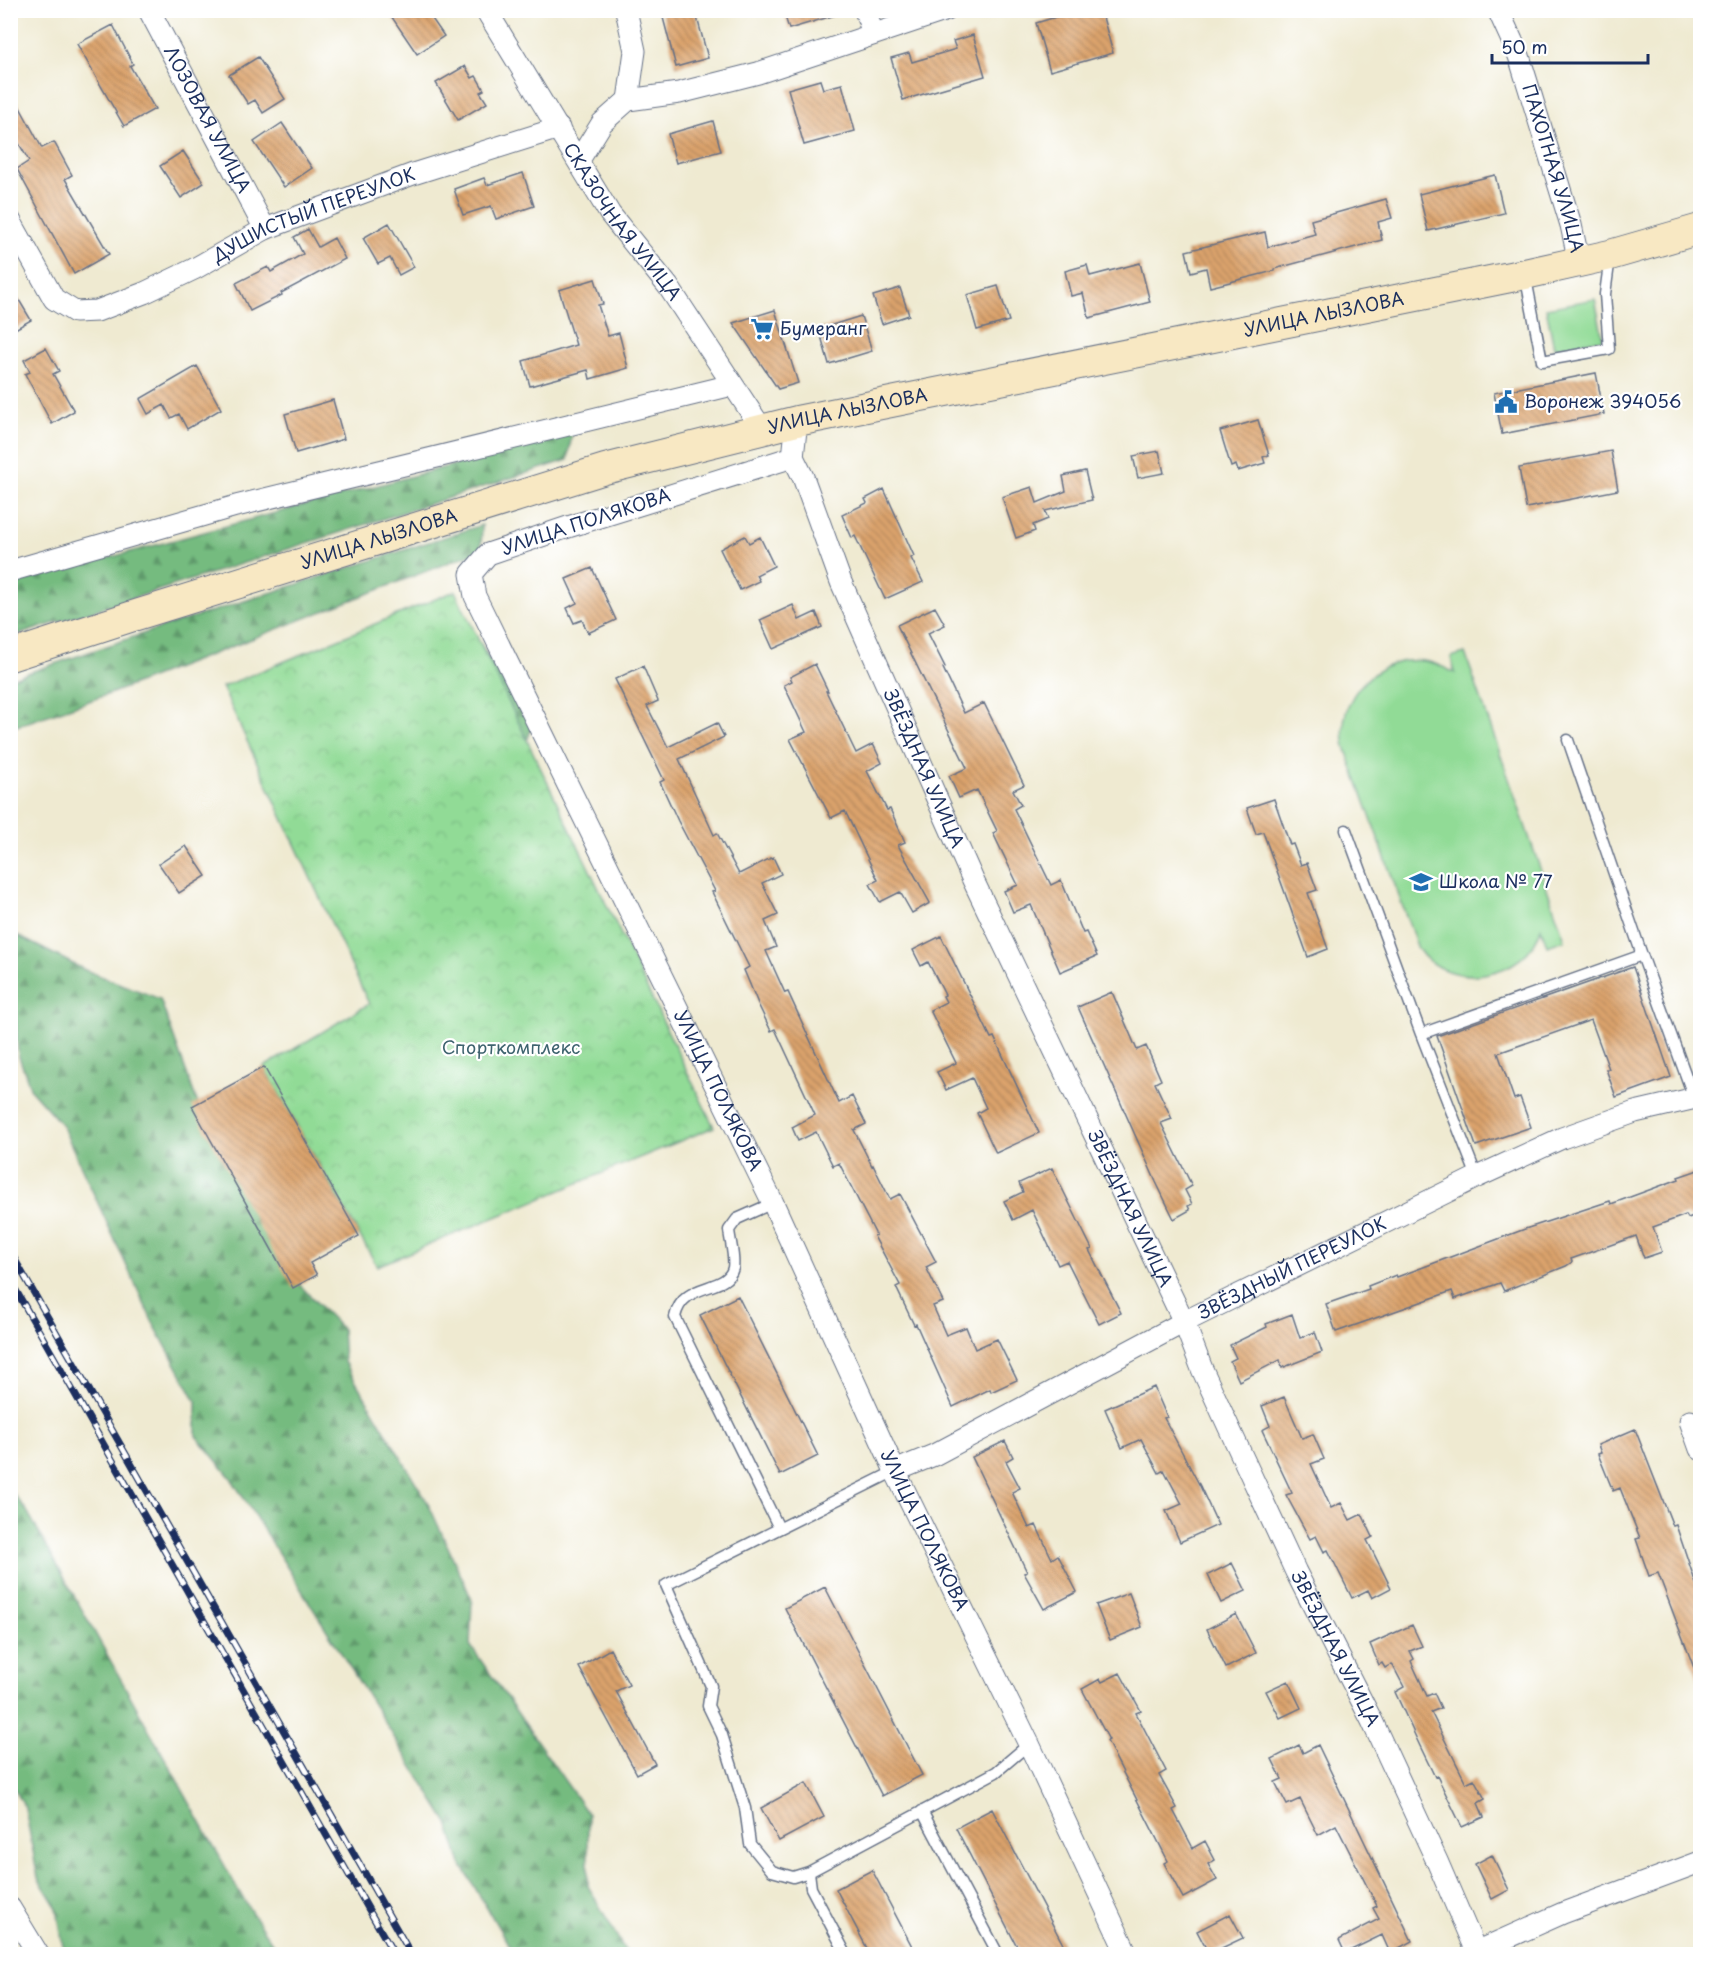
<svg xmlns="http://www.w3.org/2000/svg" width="1711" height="1965" font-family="'Playpen Sans',sans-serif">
	<defs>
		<pattern id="forest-firs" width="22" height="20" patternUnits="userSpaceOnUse" patternTransform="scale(1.5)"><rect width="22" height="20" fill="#74bb7f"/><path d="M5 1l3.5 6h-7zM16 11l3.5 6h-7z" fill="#5e986b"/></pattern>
		<pattern id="park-crowns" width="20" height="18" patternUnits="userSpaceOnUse" patternTransform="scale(1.5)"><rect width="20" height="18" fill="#91db96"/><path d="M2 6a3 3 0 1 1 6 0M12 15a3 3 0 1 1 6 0" fill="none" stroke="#7cbc84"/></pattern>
		<pattern id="building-back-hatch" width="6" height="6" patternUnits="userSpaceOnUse" patternTransform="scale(1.5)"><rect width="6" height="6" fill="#dba36c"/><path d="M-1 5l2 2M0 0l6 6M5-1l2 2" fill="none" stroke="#b1855c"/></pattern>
	</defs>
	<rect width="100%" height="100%" fill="#fff"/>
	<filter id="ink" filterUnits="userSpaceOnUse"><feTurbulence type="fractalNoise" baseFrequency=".0167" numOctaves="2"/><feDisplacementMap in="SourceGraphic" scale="12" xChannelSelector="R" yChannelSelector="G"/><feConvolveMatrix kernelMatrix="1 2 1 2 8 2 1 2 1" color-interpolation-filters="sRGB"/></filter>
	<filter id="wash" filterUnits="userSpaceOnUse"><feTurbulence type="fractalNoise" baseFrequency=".008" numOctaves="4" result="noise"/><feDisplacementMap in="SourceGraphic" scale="24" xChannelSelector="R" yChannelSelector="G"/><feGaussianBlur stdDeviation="1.35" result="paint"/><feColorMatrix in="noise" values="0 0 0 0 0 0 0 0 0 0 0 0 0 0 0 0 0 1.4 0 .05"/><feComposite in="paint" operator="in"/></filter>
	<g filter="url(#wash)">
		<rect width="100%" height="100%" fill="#efead1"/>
		<path fill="#91db96" stroke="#56857a" stroke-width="1.5" d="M1595,299L1603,339L1554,348L1546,308Z
			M1465,653L1565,940L1547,946L1541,928C1528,979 1447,992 1418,949L1345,747C1334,697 1379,652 1429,662C1438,664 1447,669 1455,673L1451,657Z"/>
		<path fill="url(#forest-firs)" stroke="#48756e" stroke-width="1.5" d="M572,433L568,460L11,637V584Z
			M482,525L481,550L112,693L11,728L10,679L154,630Z
			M469,625L532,727L523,752Z
			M14,934L85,970L160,999L199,1107L297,1282L342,1329L344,1362L428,1503L472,1600L470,1645L588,1814V1886L627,1954H514L461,1864L448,1823L231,1478L196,1436V1401L152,1321L62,1125L31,1090L18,1054L16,1020L11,1009L10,937Z
			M11,1491L27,1511L245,1902L279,1954H64L57,1908L38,1878L25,1808L11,1782Z"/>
		<path fill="url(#park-crowns)" stroke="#56857a" stroke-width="1.5" d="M455,591L714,1127L377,1266L264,1067L369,1004L222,687Z"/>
		<g id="blocks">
			<path fill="url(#building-back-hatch)" d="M387,10H426L444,36L417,54Z
				M661,10H695L708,58L676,67Z
				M783,10H836V15L789,29Z
				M1079,10H1101L1113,53L1050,71L1036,23Z
				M113,25L133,64L130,66L155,109L124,126L77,44Z
				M973,35L985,76L903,100L891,58L909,53L912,62L956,49L953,41Z
				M258,57L285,99L263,113L255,100L248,104L229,75Z
				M465,66L472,78L476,76L484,90L480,92L487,103L458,120L436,83Z
				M820,80L823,89L842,84L855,131L804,145L788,89Z
				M10,89L42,148L54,142L72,175L65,179L109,254L74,274L17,169L29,161L10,128Z
				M713,121L721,151L676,163L668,134Z
				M282,123L312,168L284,187L254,142Z
				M183,151L204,183L181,198L160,166Z
				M523,173L534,206L496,219L491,206L463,215L454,189L484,178L487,185Z
				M1495,175L1504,213L1428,231L1419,194Z
				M1386,199L1392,218L1378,222L1382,240L1274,269V271L1210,287L1206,268L1191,272L1186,251L1265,232L1268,247L1315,234L1311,220Z
				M389,223L414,267L399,275L390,258L378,264L363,238Z
				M308,229L318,247L334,238L345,259L281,293L282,295L250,311L236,283L268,267L271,272L303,254L294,237Z
				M1140,263L1150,302L1089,318L1083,293L1071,296L1065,271L1087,265L1090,276Z
				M595,279L603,304L598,305L608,336L619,333L628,368L590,379L588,370L530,386L523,361L576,345L559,290Z
				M10,285L31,320L10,332Z
				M998,286L1009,321L977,330L967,295Z
				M900,288L909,315L882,324L873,296Z
				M775,310L798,383L778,389L733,323Z
				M861,316L872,351L829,364L819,329Z
				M46,348L59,371L53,374L74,411L52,424L25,374L30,372L24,360Z
				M197,366L221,409L187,429L179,414L171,418L164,405L148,414L140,399Z
				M1596,373L1604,414L1502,434L1494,393Z
				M333,400L344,439L296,453L285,414Z
				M1258,420L1269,455L1263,457L1265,463L1238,471L1236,465L1231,467L1220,431Z
				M1159,451L1164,473L1138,478L1133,456Z
				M1611,451L1618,490L1526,508L1519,468Z
				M1085,471L1092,500L1045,511L1048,519L1033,525L1035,531L1016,538L1002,497L1032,487L1037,503L1066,491L1063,476Z
				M884,489L914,556L911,558L923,582L885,599L855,536L852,538L842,515L867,503L865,499Z
				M745,536L749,543L760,537L774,566L756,575L759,581L740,590L720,549Z
				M592,568L616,620L588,633L582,620L574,623L567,608L577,603L566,579Z
				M793,605L799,620L816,612L822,627L773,649L760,620Z
				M935,607L945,625L928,633L945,667L943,668L964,713L984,703L1024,785L1013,790L1021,805L1014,809L1051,885L1061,880L1083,933L1086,932L1097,956L1060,972L1031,905L1013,912L1004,891L1018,885L993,833L997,831L977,790L959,798L949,776L967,768L897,625Z
				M815,664L828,691H826L856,753L873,744L882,763L867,771L887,810L890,809L905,842L898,845L930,903L912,913L900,892L880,902L870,884L878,880L845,811L831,818L790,739L806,732L784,685L792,681L790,677Z
				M643,666L658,701L647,706L668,747L717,723L724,737L679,759L714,835L717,833L739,874L773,857L781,874L762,883L778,915L765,921L776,947L766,951L785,993L788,992L839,1103L852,1096L866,1124L854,1130L872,1166L873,1165L890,1199L900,1194L936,1262L926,1267L943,1302L933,1306L946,1335L966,1327L975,1349L997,1339L1017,1380L991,1392L990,1389L953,1407L916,1324L914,1325L896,1287L900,1285L874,1236L876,1235L839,1163L833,1166L816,1132L798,1141L792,1127L815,1115L775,1029L771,1031L759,1006L744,970L749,967L712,892L715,891L678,821L660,782L664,780L615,679Z
				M1274,799L1290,845L1293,844L1301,865L1307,863L1317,890L1308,893L1328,949L1308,957L1263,832L1256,834L1247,808Z
				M186,846L206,876L179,893L159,864Z
				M941,936L991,1038L994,1037L1039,1133L996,1153L977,1113L986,1108L972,1078L946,1090L937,1072L956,1063L930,1010L946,1002L943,996L945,995L928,962L921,966L913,950Z
				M1633,967L1671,1077L1616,1097L1606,1069H1609L1591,1020L1498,1053L1514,1099L1520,1097L1531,1127L1476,1146L1437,1036Z
				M1112,992L1137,1050L1146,1046L1161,1080L1155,1083L1172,1119L1161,1123L1192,1186L1185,1190L1192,1204L1188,1206L1190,1210L1174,1219L1156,1182L1078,1007Z
				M264,1067L359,1236L310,1263L317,1275L293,1288L192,1106Z
				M1052,1168L1092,1249L1089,1250L1121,1313L1099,1324L1067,1261L1058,1265L1032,1210L1013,1220L1004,1201L1023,1192L1019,1183Z
				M1701,1169V1213L1688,1218L1686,1215L1653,1227L1662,1252L1644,1258L1636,1236L1571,1259L1572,1262L1566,1266L1504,1291L1500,1283L1455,1299L1452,1291L1336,1332L1326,1304L1369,1289L1368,1286L1396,1275L1397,1277L1525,1229L1610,1201L1611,1204L1679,1179L1678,1177Z
				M738,1296L818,1456L780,1475L700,1315Z
				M1292,1314L1300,1338L1315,1332L1322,1352L1282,1368L1280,1360L1239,1381L1230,1361L1236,1358L1230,1345L1267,1327L1266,1324Z
				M1154,1387L1167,1417L1164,1418L1200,1486L1218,1525L1180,1542L1166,1511L1182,1504L1164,1470L1159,1473L1141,1439L1122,1448L1105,1409Z
				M1284,1397L1302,1438L1313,1434L1324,1459L1311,1464L1331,1508L1341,1503L1350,1520L1362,1514L1373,1537L1367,1540L1391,1588L1372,1598L1368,1590L1352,1598L1328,1550L1324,1552L1316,1536L1310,1539L1286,1495L1292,1493L1262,1430L1270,1426L1262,1406Z
				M1635,1429L1673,1526L1676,1525L1696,1584L1701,1582V1681H1699L1658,1573L1649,1576L1636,1539L1640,1538L1620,1488L1613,1491L1598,1454L1601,1453L1598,1445Z
				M1005,1441L1013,1457L1006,1461L1020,1488L1012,1492L1029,1528L1036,1525L1052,1559L1058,1555L1077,1592L1044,1609L1024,1573L1027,1572L972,1457Z
				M1232,1563L1246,1591L1221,1603L1208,1575Z
				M825,1587L922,1775L882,1796L785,1608Z
				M1129,1593L1142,1627L1110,1640L1096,1605Z
				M1236,1614L1256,1653L1226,1668L1207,1629Z
				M1412,1625L1422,1646L1410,1651L1414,1659L1411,1661L1427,1696L1434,1693L1441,1708L1431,1712L1466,1783L1474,1779L1485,1799L1478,1803L1484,1817L1462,1827L1437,1776L1435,1777L1419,1744L1395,1692L1404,1687L1392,1664L1385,1668L1382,1663L1379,1665L1370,1644Z
				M610,1649L629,1685L616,1691L655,1764L637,1774L579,1667Z
				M1120,1673L1141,1711L1136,1713L1166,1771L1159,1775L1177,1808L1173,1810L1193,1848L1205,1841L1215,1860L1208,1864L1217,1880L1183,1898L1164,1863L1168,1861L1107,1741L1109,1740L1082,1689L1100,1679L1102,1682Z
				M1288,1681L1301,1708L1280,1718L1266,1691Z
				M1299,1745L1303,1753L1318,1745L1412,1941L1390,1953L1382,1935L1345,1953L1339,1940L1379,1919L1373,1908L1377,1906L1336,1825L1318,1835L1300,1799L1287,1805L1275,1782L1282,1779L1272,1759Z
				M806,1783L824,1817L779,1841L761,1808Z
				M992,1809L1068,1954H1021L956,1828Z
				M1492,1855L1509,1890L1492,1899L1475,1864Z
				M872,1870L916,1954H870L836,1889Z
				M1230,1914L1243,1938L1209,1954L1197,1931Z"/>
		</g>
	</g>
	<g filter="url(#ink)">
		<use href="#blocks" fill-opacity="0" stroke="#657086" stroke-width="1.5"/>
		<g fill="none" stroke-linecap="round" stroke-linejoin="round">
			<g stroke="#657086" stroke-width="13">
				<path id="lane" d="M1525,274L1542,361L1609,349L1605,294L1610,257
					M1568,740L1642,955L1694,1098
					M1346,830L1421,1034
					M1477,1177L1421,1034L1642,955
					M773,1203L737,1219L729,1230C730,1241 735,1257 733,1268C726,1294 683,1280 675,1317L779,1528
					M922,1811L998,1954
					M809,1872L793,1877L772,1871L750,1844L745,1808L722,1735L708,1706L711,1686L666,1585L895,1471
					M846,1954L811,1888L809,1872L996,1772L1029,1744"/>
			</g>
			<g stroke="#657086" stroke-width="23">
				<g id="street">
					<path id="s1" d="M149,10L265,229"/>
					<path id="s2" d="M486,10L610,214L668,286L762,429"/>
					<path d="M626,10L635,51L628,100"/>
					<path d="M865,10L873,34"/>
					<path id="s3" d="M1498,10L1519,56L1571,225L1579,262"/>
					<path d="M579,160L602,123L628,100L679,93L758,73L947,10"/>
					<path id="s4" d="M10,220L54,299L75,312L97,311L144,293L194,269L265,229L413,174L559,128"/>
					<path id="s5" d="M797,421L793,457L568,527L488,554L471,574L475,596L773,1203L895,1471L1029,1744L1127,1954"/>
					<path id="s6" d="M793,457L803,477L841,582L973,880L1184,1322L1202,1369L1236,1443L1296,1572L1372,1721L1437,1861L1477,1954"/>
					<path d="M10,571L236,506L732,385"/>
					<path d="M1690,1421L1700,1449"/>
					<path id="s7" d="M895,1471L934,1455L1184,1322L1477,1177L1562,1138L1635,1112L1700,1097"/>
					<path d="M10,1908L38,1954"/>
					<path d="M1471,1954L1563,1913L1700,1862"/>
				</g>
			</g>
			<g stroke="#657086" stroke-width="32">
				<g id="secondary">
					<path id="s8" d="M10,656L133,616L605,469L797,421L1525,274L1610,255L1700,229"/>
				</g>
			</g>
			<use href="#lane" stroke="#fff" stroke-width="10"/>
			<use href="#street" stroke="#fff" stroke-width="21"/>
			<use href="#secondary" stroke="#f8e8c3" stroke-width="30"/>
			<g stroke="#1b2f5e" stroke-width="7">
				<path id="rail" d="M10,1251L411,1954
					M10,1280L394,1954"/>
			</g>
			<use href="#rail" stroke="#fff" stroke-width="4.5" stroke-dasharray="14" stroke-linecap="butt"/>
		</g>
	</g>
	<defs>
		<g id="supermarket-bare" transform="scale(1.8)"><path d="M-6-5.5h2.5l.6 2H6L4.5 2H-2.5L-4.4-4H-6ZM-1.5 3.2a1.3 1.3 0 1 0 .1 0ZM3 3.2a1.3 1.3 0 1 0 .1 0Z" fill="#1f6fb2" stroke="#fff" stroke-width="2.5" paint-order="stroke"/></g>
		<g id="civic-bare" transform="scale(1.8)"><path d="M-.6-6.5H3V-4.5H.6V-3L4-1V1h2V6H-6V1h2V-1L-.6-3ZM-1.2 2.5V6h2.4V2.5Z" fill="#1f6fb2" stroke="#fff" stroke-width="2.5" paint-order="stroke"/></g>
		<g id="school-bare" transform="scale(1.8)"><path d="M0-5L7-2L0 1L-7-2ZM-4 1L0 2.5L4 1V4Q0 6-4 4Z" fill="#1f6fb2" stroke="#fff" stroke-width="2.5" paint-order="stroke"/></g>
	</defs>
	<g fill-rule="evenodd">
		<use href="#supermarket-bare" x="762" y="329"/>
		<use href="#civic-bare" x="1506" y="402"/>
		<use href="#school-bare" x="1421" y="882"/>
	</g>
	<g text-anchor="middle" stroke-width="4.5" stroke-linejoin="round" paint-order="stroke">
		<g font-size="18" fill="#1b2f5e" stroke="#fff">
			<text dy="6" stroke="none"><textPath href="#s1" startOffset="124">ЛОЗОВАЯ УЛИЦА</textPath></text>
			<text dy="6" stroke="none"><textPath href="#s3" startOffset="168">ПАХОТНАЯ УЛИЦА</textPath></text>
			<text dy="6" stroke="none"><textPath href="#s4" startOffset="375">ДУШИСТЫЙ ПЕРЕУЛОК</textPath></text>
			<text dy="6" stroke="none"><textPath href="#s2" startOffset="252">СКАЗОЧНАЯ УЛИЦА</textPath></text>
			<text dy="6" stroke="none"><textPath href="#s8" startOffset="1359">УЛИЦА ЛЫЗЛОВА</textPath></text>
			<text dy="6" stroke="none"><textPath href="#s8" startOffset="873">УЛИЦА ЛЫЗЛОВА</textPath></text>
			<text transform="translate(586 522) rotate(-18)" y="6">УЛИЦА ПОЛЯКОВА</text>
			<text dy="6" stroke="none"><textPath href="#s8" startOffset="387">УЛИЦА ЛЫЗЛОВА</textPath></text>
			<text dy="6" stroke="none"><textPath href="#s6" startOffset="338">ЗВЁЗДНАЯ УЛИЦА</textPath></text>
			<text dy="6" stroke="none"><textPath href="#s5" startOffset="956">УЛИЦА ПОЛЯКОВА</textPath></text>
			<text dy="6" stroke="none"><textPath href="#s6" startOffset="824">ЗВЁЗДНАЯ УЛИЦА</textPath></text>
			<text dy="6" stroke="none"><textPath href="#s7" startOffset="446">ЗВЁЗДНЫЙ ПЕРЕУЛОК</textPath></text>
			<text dy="6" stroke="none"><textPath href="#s5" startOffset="1442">УЛИЦА ПОЛЯКОВА</textPath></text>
			<text dy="6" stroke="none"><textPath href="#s6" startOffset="1310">ЗВЁЗДНАЯ УЛИЦА</textPath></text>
		</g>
		<g font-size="18" fill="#1b2f5e" stroke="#fff" text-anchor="start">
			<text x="780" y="335">Бумеранг</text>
			<text x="1524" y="408">Воронеж 394056</text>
			<text x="1439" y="888">Школа № 77</text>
		</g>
		<g font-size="18" fill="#3e636f" stroke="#fff">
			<text x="511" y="1054">Спорткомплекс</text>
		</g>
	</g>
	<rect width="1711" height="1965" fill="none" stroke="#fff" stroke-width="36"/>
	<path d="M1492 54v9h156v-9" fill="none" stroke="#1b2f5e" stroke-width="3"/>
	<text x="1501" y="54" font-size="18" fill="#1b2f5e" stroke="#ffffff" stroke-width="4.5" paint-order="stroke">50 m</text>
</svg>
